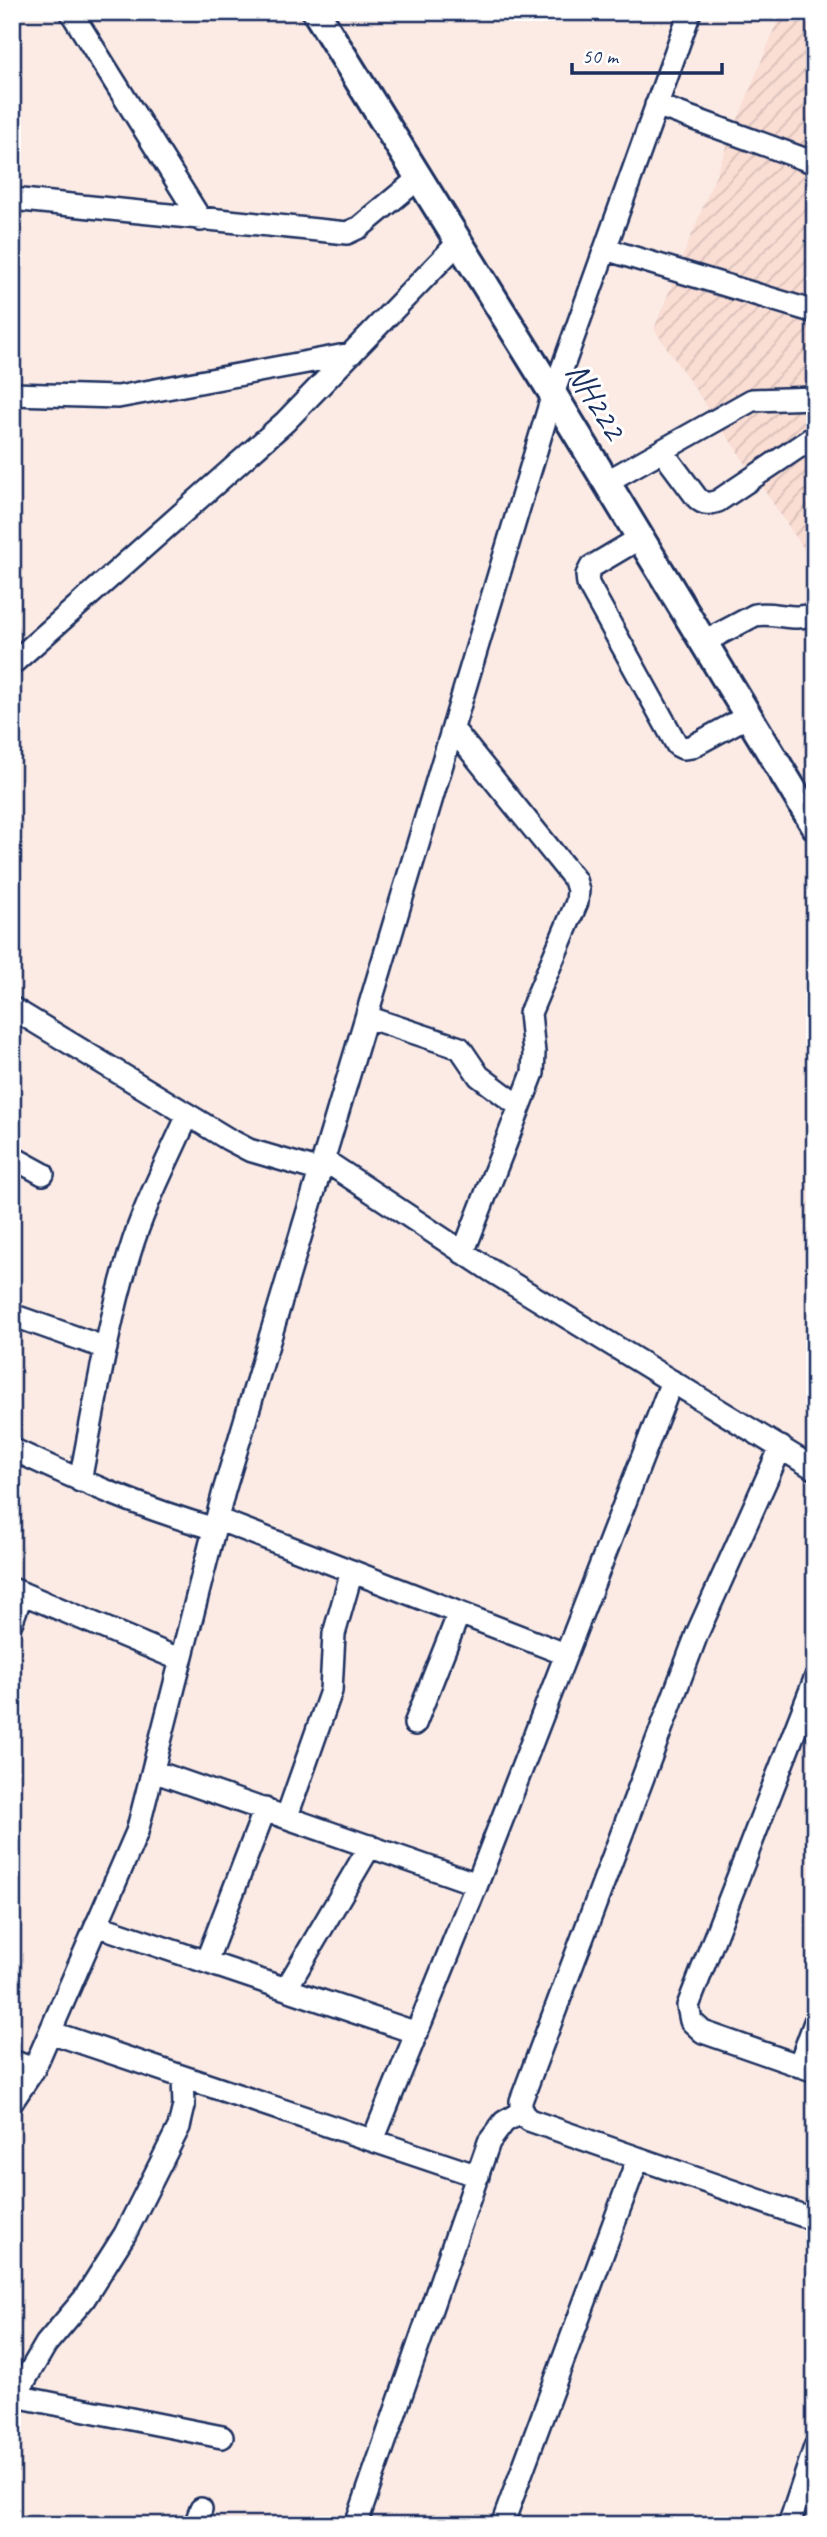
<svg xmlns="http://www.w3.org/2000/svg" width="827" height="2537" font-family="Caveat,sans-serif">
	<defs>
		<pattern id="industrial-furrows" width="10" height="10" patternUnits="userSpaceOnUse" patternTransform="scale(1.75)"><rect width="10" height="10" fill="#faddd3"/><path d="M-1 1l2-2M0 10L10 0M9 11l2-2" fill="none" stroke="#d6beb8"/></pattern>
	</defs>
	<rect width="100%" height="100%" fill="#fcebe5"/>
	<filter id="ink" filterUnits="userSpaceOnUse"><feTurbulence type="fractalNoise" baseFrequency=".0143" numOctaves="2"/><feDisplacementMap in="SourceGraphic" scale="14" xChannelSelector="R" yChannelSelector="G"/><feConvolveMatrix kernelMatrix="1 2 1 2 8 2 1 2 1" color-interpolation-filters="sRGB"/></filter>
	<g filter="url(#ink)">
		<path fill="url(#industrial-furrows)" d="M781,12H815V565L654,329Z"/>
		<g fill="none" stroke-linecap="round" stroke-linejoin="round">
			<g stroke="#1b2f5e" stroke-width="26">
				<path id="minor" d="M71,12L201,220
					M656,105L815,163
					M12,199L347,233L360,227L419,178
					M605,249L815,312
					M12,394L118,397L351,354
					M662,451L697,498C704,505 709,504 718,501L815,436
					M606,482L752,400L815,398
					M640,538L591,567L587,575L588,584L677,745L683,748L691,747L748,716
					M704,642L755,615C775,611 796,623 815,613
					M12,664L285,422L459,242
					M453,729L575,880L578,890L577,902L530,1013L534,1053L533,1073L463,1253
					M12,1008L228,1139L249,1150L321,1171
					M367,1017L460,1048L479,1076L519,1106
					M12,1157L43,1174
					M324,1160L490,1270L815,1469
					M12,1315L106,1348
					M781,1447L697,1634L521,2101V2112L529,2120L815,2220
					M12,1449C80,1481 142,1508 215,1529
					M80,1481C95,1405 107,1327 130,1252C144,1205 168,1160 188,1115
					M217,1519L565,1654
					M12,1589L181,1660
					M12,1621L22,1593
					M815,1679L688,2006L691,2021L703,2032L815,2071
					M415,1724L459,1613
					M153,1771L477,1884
					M287,1816L331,1691L334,1634L352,1571
					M96,1925L417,2033
					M206,1962L265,1809
					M286,1989L370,1846
					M50,2032L478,2176
					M12,2061L34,2069
					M799,2066L815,2022
					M12,2102L34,2069L137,1832L224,1491L553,394L690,12
					M373,2140L477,1884L672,1381
					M15,2396L222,2437
					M12,2402L46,2344L84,2299L125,2234L179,2127L184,2106L183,2077
					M195,2525L201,2509
					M356,2525L489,2142L504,2122L521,2112
					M502,2525L638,2158
					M789,2525L815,2447"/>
			</g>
			<g stroke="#1b2f5e" stroke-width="32">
				<path id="major" d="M316,12L553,394L815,826"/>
			</g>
			<use href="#minor" stroke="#fff" stroke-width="21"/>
			<use href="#major" stroke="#fff" stroke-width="26"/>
		</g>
	</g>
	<g text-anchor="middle" stroke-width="6" stroke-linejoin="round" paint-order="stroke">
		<g font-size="33" fill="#1b2f5e" stroke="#fff">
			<text transform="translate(597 400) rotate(59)" y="12">NH222</text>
		</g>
	</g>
	<rect width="827" height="2537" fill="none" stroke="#fff" stroke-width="42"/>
	<rect x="21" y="21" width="785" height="2495" fill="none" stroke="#1b2f5e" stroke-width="2.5" filter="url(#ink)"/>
	<path d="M572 63v10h150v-10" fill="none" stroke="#1b2f5e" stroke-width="3.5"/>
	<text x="582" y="63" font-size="21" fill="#1b2f5e" stroke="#ffffff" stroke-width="5" paint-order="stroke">50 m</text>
</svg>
